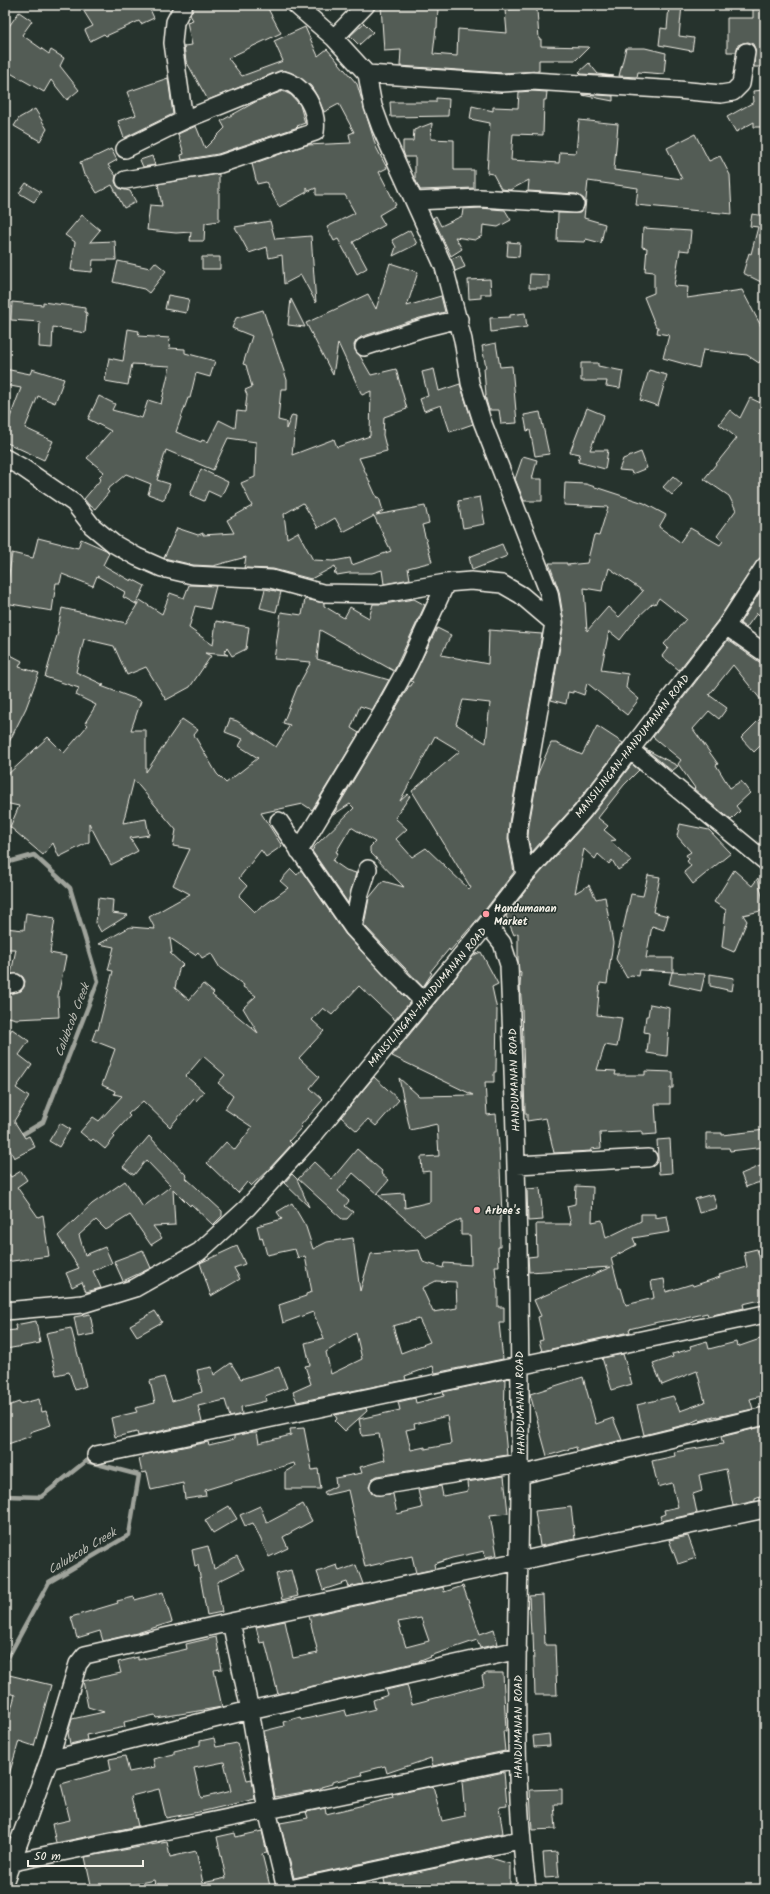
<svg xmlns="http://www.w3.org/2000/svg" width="770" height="1894" font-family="Kalam,sans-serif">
	<rect width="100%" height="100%" fill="#26332d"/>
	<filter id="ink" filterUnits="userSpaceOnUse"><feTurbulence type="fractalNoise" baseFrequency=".025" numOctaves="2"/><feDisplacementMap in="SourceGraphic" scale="8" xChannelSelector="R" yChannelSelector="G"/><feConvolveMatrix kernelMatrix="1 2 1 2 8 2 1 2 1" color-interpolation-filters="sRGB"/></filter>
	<g filter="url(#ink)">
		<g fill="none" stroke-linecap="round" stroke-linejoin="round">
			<path stroke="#9fa39b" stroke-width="4.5" d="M5,863L34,855L70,888L98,981L43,1122L18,1137
				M5,1496L41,1497L86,1461L139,1475L129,1535L49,1582L5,1663"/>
		</g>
		<path fill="#525c55" stroke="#f4f1e8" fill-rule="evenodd" d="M80,5H148L154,18L141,24L139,21L106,36L104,34L90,41L85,30L93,26Z
			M194,5H266L281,33L228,58L242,76L283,61L274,41L305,27L318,56L327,49L357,84L376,147L387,168L379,172L396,205L379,215L385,225L353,242L367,268L357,274L338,239L334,241L327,227L355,213L345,195H316V188L309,191L307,187V192L279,207L266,182L257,184L252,164L306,145L351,143L349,134L354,132L339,104L324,112L317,96L311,86L296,75L286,71H279L208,100L186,61L184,46L192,45L187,22L193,20L190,15Z
			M381,5H426V7L438,8L437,28H436L433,54L457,56L458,29L507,33L505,10L530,8L537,10L539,39H541V46L589,47L576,60H539V71L502,73L400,66L401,50L384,51Z
			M669,5H682L679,36L694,38L692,51L659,45L661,28L667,29Z
			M753,5H765V67H754L755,49L753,44L748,42L743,43L738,45L736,52H727V18H753Z
			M19,12L32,21L22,35L49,54L51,50L64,58L60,66L79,90L67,100L51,80L44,92L5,70V32Z
			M364,23L373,32L359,45L350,36Z
			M626,48H645L666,53L664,74L638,72L637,77L619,76Z
			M589,63L598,74L614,76L581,74L579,72Z
			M168,78L173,114L124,138L118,121L136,115L127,92Z
			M765,90V127H754V122L736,132L727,117L754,102L753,91Z
			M283,91L291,95L300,105L305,123L297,126L298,127L218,154L182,160L181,155L184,154L178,134L196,126L205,148L225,128L221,121L257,101Z
			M532,91L547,92L546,100H544L543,135L513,134L511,160L559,163L560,152L576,153L579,120L618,124L614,170L682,179L667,148L695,134L709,161L720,156L730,175L732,214L636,205L638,188L588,181L584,218L605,224L601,243L586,239L585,242L557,241L558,213H580L585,205L584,199L576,194L528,191L529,180L510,190L501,189L493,174L487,173L490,123L470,119L472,106L493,111V107L518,108L519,92Z
			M582,94L613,96V101L582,95Z
			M436,98L449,99L448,116L391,117L390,102H436Z
			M35,109L47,129L40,141L14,126L19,118Z
			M432,123L431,139L454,140V170H474V188L420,190L415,179V157H405L403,151V141H413L414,130Z
			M111,149L117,160L108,165L116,176L115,181L117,186L121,189L130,191L136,202L124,208L112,185L97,193L86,175H84L80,162L90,159Z
			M152,156L155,165L143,167L140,160Z
			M219,174V221L205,223L204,241H190L191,232L176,233L147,230L150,205L162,206L158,184Z
			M26,183L41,192L34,202L19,193Z
			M480,208L505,210L511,220L498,227L483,225L482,236L475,240L455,237L462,249L451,256L433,218L436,216L441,226L462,216L463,209Z
			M752,214L765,216V284L743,273L749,253L751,254L758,227L750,226Z
			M82,215L100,230L90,242L115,241L116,260H93L92,272L71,270L75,242L65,235Z
			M270,221L275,239L311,236L316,303L301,275L284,284L282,255L269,258L267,247L249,253L235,227Z
			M643,228L691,231L689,251L680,250L674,286L688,287L687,298L742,290L761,326L765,324V355L759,363L747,355L703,350L699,368L663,358L669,335L657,333L658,327H656L644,297L654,293V272L645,271L647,248L642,247Z
			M410,230L417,244L393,256L396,247L392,240Z
			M508,242L520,243L519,257L507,256Z
			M460,255L465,267L455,271L451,259Z
			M202,257H220V269H202Z
			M118,261L150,268L155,262L166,271L149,293L144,289L113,282Z
			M390,263L418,272L407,306L441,296L445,312L420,318L361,337L356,341L354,345L355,350L360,356L371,375L396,369L407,409L384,417L383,435L387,451L359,458L377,498L379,497L383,511L376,515L425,506L429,523L422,525L432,562L408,568L410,579L384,584L382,570L372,573H349L337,575L336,573H334L336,571L335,566L311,579L273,569L244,568L246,557L213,566L193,565L164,558L177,528L198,535L203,533V535L234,533L227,520L252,506L241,483L255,477L256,442L228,438L213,470L166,450L157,480L170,484L164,500L148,494L151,484L126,474L107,490L109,492L95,509L89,505L84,499L101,479L99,477L104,472L87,458L111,431L88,419L99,396L115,404L112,410L142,418L148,400L161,404L170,366L132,364L128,385L105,381L109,358L123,361L128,329L139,331L138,336L170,338L169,348L185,349V353L215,361L210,377L196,373L190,398H188L176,432L201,442L202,440L208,442L219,420L235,428L237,411L245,412L247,395L245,390L252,387L246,365L243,364L252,336L232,328L236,318L263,310L287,380V389H281L278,420L286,422V429L292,415L296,416L292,455L334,439L337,447L370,436L371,391L362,395L338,343L333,375L306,323L368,294L376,309ZM303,503L318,528L335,518L343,532L374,516L391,551L352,565L350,558L334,561L313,560L298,532L287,538L284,514Z
			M530,274L549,275V288H529Z
			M490,279L491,294H481V298L469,299L468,280Z
			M168,295L189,299L186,313L165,309Z
			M291,299L305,327L288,325Z
			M12,302L43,305V302L85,308V312L87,313L85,333L53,327L52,348L39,347L40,322L11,320Z
			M525,313L527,327L491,332L490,318L510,317V315Z
			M496,343L500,367L512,366L517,423L501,424L499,410H489L485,396H486L484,368H486L482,346Z
			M581,363H598V366L623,371L620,388L606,386L607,381H581Z
			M5,369L30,374L32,369L64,379L55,403L38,396L25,428L53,441L44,460L5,442V431L21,388L5,385Z
			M434,369L439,391L460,384L473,424L450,432L441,405L424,411L420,399L428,396L422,372Z
			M649,370L667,375L658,406L640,400Z
			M750,398L765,405V556L757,561L718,620L679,670L662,656L668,648L664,644L686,619L659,598L655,604L653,603L637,618L620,640L609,631L601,670L628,674L626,688L639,699L627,715L587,683L584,695L573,691V693L568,692L566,704L551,700L564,622L559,591L549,563H567V565L587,563L594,535L599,536L608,507L564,505L565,483L586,484L644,503L666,515L659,527L680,542L690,528L720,545L723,541L717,536L736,510L729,496L704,479L737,438L719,424L730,410L740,418ZM609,568L643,591L619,617L608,607L587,631L584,588L602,591L604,580H606Z
			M587,408L604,415L590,450H608L605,469L578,462L580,454L570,452Z
			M540,412L549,454L535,456L530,430L527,431L524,415Z
			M641,452L647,468L632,474L631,471L619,470L623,459Z
			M523,456L537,460L532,479H542V501H524L515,479Z
			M201,469L228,482L221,497L208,491L204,501L190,495Z
			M673,476L682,484L672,495L663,487Z
			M480,497L485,524L463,528L458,501Z
			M38,538L78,548L81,539L106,550L109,553L103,565L131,581L132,579L145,586L136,604L123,597L125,592L97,576L93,586L62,574L60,583H56L52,611L5,603L12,553L33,558Z
			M502,544L507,556L472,570L469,557Z
			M765,584V607L759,615L757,613L746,628L740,623Z
			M189,585L216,586L210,609L195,606L189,628L213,645L216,621L249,627L246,649L232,656L227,648L224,653L228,655L205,653L211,656L190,687L166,700L146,667L127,675L114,646L84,639L76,672L104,685L101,686L141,701L131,730H146V772L182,719L198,730L194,735L217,774L226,783L258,758L239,746L243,739L225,732L230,719L237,721L276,747L290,725L283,723L297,688L311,662L274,659L281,612L302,615L305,599L324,603V606L344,618L350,607L369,618L373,604H384L414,599L425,605L394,671L320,630L317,659L389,680L372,710L360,706L351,728L359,733L312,810L303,804L261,813L282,846L266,857L261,850L239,878L247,886L239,896L255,912L288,888L280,881L291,869L297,875L301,870L346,935L410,1002L395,1020L359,986L332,1015L323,1008L312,1020L324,1031L299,1058L319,1077L310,1088L323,1100L300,1126L302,1127L289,1141L292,1144L269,1169L251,1186L247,1182L238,1193L207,1163L226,1142L235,1150L252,1127L225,1109L233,1096L218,1083L225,1075L203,1056L186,1076L204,1092L196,1101L194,1099L170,1127L143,1101L128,1114L130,1116L113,1135L115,1137L105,1149L93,1139L91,1141L80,1132L93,1117L99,1121L122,1096L114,1094L115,1091L102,1085L115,1049L92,1040L96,1029L98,1030L113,971L108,970L114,947L99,944L130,927L155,929L149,917L190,894L173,885L190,849L173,846L176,830L134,780L123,823L146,819L149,835L130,838L138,851L111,865L89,823V842L59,857L53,843L43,855L10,827L19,806L5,803V777L48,737L64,753L88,725L85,723L96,705L76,695L79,688L45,677L58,632H57L62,608L126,623L140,600L162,614L170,593L184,598ZM170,938L195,955L198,952L202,958L211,953L220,968L244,985L243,987L256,996L243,1008L258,1033L212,995L214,993L203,984L189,1000L175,988L179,969L183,965L170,953H172Z
			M265,589L281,592L276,612L260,608Z
			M437,628L451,635L441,655L488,664L489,630L542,634L509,823L508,839L514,872L482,914L450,951L449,949L430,972L432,973L423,987L364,925L369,898L383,881L404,887L370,852V847L375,842L351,827L336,852L338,853L333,861L346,870L356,873L348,903L312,851L315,846L354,808L350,804L333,815L409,686H411L413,682L411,681ZM463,700L490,703L486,743L456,724ZM435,736L460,751L412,791L471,888L469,889L426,848L412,857L396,839L407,829L395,818L410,796L408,794L400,801Z
			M728,640L765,666V705L733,665L709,695L727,708L719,719L709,711L693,729L718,764L716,765L730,788L741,781L750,793L736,806L740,811L731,820L694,789L695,788L678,764L681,760L653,737Z
			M5,652L22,661L19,667L39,673L26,708L5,750Z
			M765,714V741L754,752L741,738Z
			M597,726L623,743L574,806L531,853L528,836L529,825L538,773L551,743H556L582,755Z
			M644,748L655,754L678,766L672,771Z
			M632,764L639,770L624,785L598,818L608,826L604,830L616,840L610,841L632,861L618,870L612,860L609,864L598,854L595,859L584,849L575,893L589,885L596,899L605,897L613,943L607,984L600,983L597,1015L622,1018L617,1047L605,1045L597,1070L616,1071L615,1075H645V1071L673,1072V1088H670V1104H655L657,1134L642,1135V1131L600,1133L601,1148L591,1149V1151L554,1153L546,1118L527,1121V1114H525L522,1009L520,986L521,972L519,973L518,960V933L514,935L506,916L533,881L590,818Z
			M680,824L709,830L731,853L693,884L684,872L691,866L687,861L689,859L686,855L691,852L677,836Z
			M734,870L752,886L758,878L765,910L743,915L747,921L734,952L722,947L726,910L714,902Z
			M648,875L660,877L653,912L668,916L664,930L652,926L646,958H673V972L640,970L639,976L631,975L627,978L616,959L631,894L643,896Z
			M98,898L113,900L112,913L128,915L101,932L96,923Z
			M26,913L55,918L50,953L66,956L58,996L59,1017L16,1019L5,1016V995L21,991L24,987L25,981L23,977L19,974H11L16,949H5V928L24,930Z
			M481,952L498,984L492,987L497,1010L496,1072H494V1082H485L487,1115L496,1114L499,1145L502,1215H500V1247H498L499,1266H495L497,1289H498V1307H504V1323H499L503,1359L435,1373L433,1366L405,1376L406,1380L297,1402L293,1392L311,1384L305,1366L310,1365L305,1343L324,1338L313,1312L283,1323L279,1305L306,1296V1294L312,1292L305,1256L298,1258L295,1249L267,1255L262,1237L260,1238L257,1226L282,1219L277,1212L292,1203L306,1227L313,1249L327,1242L353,1238L360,1291L371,1254L419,1250L423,1262L443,1268L444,1263L471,1265L470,1235H461V1219L426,1237L378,1195L404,1193L405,1208L430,1202V1171L422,1172L421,1157L439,1156L437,1124L410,1130L399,1078L419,1096L473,1095L392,1056L474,955ZM436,1281L456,1282L457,1308L433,1312L422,1288ZM419,1319L430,1342L401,1353L393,1326ZM356,1333L362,1359L331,1374L326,1352Z
			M672,972L705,974L701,991L669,984Z
			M710,974L734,978L732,991L710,986Z
			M650,1004L670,1008L667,1056L647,1053L649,1033L644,1032L646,1016H648Z
			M12,1029L29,1041L19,1055L32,1065L16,1088L29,1097L14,1121L25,1138L29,1136L35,1147L14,1158L5,1140V1039Z
			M374,1077L399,1100L376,1126L368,1119L357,1131L341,1117Z
			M60,1123L70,1129L59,1147L49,1141Z
			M765,1130V1147L730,1151L729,1148H706V1133H722V1135Z
			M149,1136L187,1176L186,1178L222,1211V1216L213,1225L191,1204L190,1206L173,1189L175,1225L153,1226L162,1238L151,1245L130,1215L106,1230L96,1220L79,1235L85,1255L105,1247L112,1263L93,1271L101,1288L86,1292L82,1282L72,1287L66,1273L79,1268L58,1236L92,1204L125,1181L143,1207L171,1186L146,1160L134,1175L123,1167Z
			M670,1139L672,1173L659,1174L657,1140Z
			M357,1149L382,1171L381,1173L389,1180L377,1194L353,1173L338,1191L349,1201L345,1206L353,1212L347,1219H342L298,1179L314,1162L332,1179Z
			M765,1164V1182L757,1183L746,1187L741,1174Z
			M5,1169L11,1177L21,1171L27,1180L17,1187L38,1217L43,1215L49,1256L5,1262Z
			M292,1174L297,1179L309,1207L284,1183Z
			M576,1186L593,1187L592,1222L602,1220L606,1238L641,1221V1214H655V1218L667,1216L670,1232L633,1238L636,1245L611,1258L619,1288H621L626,1305L654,1298L651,1281L664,1279L666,1292L692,1284L693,1286L720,1277L719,1275L747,1267L744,1252L757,1249L762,1267L765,1266V1299L743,1304L744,1308L708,1316L707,1313L678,1320L677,1319L658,1322L629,1329L630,1332L542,1351L539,1341L543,1340L538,1317L541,1316L534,1300L611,1267L529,1272L528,1257L537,1256L536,1224H571L567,1206L575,1204Z
			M540,1188L543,1220L528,1221L527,1189Z
			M713,1194L717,1208L699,1213L695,1199Z
			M237,1246L245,1264L234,1268L240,1279L211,1296L200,1263Z
			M143,1250L151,1268L123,1281L114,1261Z
			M155,1311L162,1322L137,1336L130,1325Z
			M90,1314L94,1334L78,1337L74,1317Z
			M36,1321L40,1343L6,1349L5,1331L16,1330L15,1325Z
			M71,1328L86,1386L75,1390L69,1372L56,1375L46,1333Z
			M763,1338L765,1344V1395L750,1399L753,1409L717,1417V1416L700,1421L699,1419L688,1424L644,1435L637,1405L673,1396L680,1411L705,1402L697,1371L662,1385L653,1364L673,1357L672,1354L691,1349L690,1346L707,1341L709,1349L736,1342L737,1347Z
			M623,1354L632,1384L612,1390L602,1358Z
			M231,1363L241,1379L279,1367L287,1388L265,1396L266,1401L241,1407L242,1414L230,1417L225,1400L198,1406L202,1422L138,1436L137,1432L115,1437L111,1418L137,1412L135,1408L155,1403L150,1381L164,1377L172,1401L202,1392L197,1370L212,1367L214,1375Z
			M583,1377L596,1424L613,1418L622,1440L577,1451L576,1447L547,1456L530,1394Z
			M505,1379L504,1422L507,1455L377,1476L372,1479L369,1487L372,1493L376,1495L393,1494L397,1514L422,1508L418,1490L441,1486L443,1496L468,1491L467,1482L504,1476L508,1513L490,1515L497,1555L485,1557L484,1551L452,1558L434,1564L435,1569L416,1573L412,1556L365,1567L348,1490L326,1495L324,1492L336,1486L335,1478L362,1473L360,1467L385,1460L379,1434L362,1436L359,1419L400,1410L398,1402L415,1398L416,1403L444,1396L443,1392ZM447,1416L451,1444L425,1449V1447L411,1450L406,1430L415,1428L414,1424Z
			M39,1399L42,1412L46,1411L51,1425L30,1432L31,1436L5,1445V1407L19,1402L20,1404Z
			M366,1408L367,1411L345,1431L335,1421L337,1419L335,1415Z
			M765,1426V1495L755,1499V1501L733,1506L726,1469L699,1475L702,1491L693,1494L697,1513L662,1521L660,1516L665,1514L664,1510L678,1507L672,1483L658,1487L652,1461L675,1456L674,1452L723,1444L721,1437Z
			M304,1428L312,1470L318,1469L321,1489H285V1472L295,1466L294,1463L205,1490L206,1496L185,1499L183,1483L151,1490L147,1472L142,1473L139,1459L143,1458V1455L208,1442L209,1445L234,1439V1436L252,1432H257L259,1443L291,1435L290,1429Z
			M303,1504L312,1521L283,1537L288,1548L269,1557L253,1523L245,1526L240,1515L260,1506L267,1523Z
			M229,1506L237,1519L213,1533L205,1520Z
			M571,1507L575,1539L540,1546L535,1511Z
			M688,1536L696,1558L678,1564L669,1540Z
			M208,1546L214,1569L237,1556L244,1569L219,1581L217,1584L222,1612L207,1615L198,1565L195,1566L192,1550Z
			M337,1565L339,1571L356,1565L363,1584L349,1587L347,1582L323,1590L317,1572Z
			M291,1570L298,1596L282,1600L276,1574Z
			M463,1586L480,1634L494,1629L498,1644L480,1648L477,1640L430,1656L431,1657L418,1662L278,1694L265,1642L260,1643L256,1627L285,1621L293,1658L318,1653L309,1616L443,1587L444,1592ZM421,1618L429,1641L406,1647L398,1622Z
			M163,1592L172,1622L137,1633L103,1641L100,1631L77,1638L71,1617L118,1603L117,1601L134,1597L135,1600Z
			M543,1595L545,1645H555L557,1695H535L533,1633L531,1634L529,1596Z
			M216,1637L222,1669L214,1670L222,1707L156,1718L155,1715L124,1722L125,1727L86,1735L87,1740L70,1744L68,1733L72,1719L104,1712L88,1707L83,1681L121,1673L118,1662L138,1657V1660L187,1649L186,1644Z
			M487,1673H503L506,1731H503L505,1751L433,1766L431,1758L387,1773L385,1766L361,1772L362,1775L332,1782V1784L321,1787V1789L275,1797L264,1731L284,1726L283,1722L300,1717L301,1720L345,1710L347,1716L375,1709L373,1700L388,1695L386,1690L407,1685L412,1704L451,1694L484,1685L482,1676Z
			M5,1674L51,1685L34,1746L19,1741L8,1778L5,1777V1720L8,1721L15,1695L5,1692Z
			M549,1734L550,1746L534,1747L533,1736Z
			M214,1738L216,1747L237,1743L247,1780L252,1779L255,1799L204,1811L166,1818L159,1789L131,1796L138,1826L56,1843L52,1824L70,1820L61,1784L111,1770L109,1759L125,1756L129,1772L155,1767L153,1759L174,1754V1751L200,1745V1741ZM224,1762L231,1791L201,1798L194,1768Z
			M504,1772L507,1806L499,1807L503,1833L294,1878L280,1823L308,1818L306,1812L325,1808L326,1814L393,1798L392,1795L433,1786L442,1821L465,1816L462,1781Z
			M562,1789V1804H554L556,1829L532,1830L530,1790Z
			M262,1831L267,1853L262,1854L270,1886L258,1889H156L154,1880L113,1889H92L85,1857L167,1842L170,1857L196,1851L203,1883L226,1878L217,1837L235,1833L236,1837Z
			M557,1852L559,1877L545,1878L543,1853Z
			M488,1857L510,1864V1889H386L384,1879Z"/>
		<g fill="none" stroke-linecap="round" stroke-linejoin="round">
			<g stroke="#f4f1e8" stroke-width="20">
				<path id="minor" d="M184,5L175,22L173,43L184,120
					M296,5L334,38L367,74L373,106L381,128L444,267L463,340L470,383L482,421L549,593L554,623L519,824L518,837L525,875
					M334,38L366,5
					M367,74L502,83L532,81L678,90L721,94L733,92L741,84L746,52
					M125,149L184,120L283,80C305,86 318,111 315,132L220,164L125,180
					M415,201L480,198L575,204
					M364,347L423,328L459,319
					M5,458L23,468L74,503L92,526L114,544L137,557L162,568L192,575L271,579L322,593L382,594L446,583L471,581L502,584L521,595L554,623
					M726,626L765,653
					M630,750L765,861
					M279,821L353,928L389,967L423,1001
					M299,851L381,715L409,664L446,583
					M487,924L502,943L509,965C516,1135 521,1305 520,1476C520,1613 509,1752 527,1889
					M353,928L360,893L368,869
					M5,985L15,983
					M517,1165L648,1158
					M5,1311L83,1304L135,1288L199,1252L247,1208L312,1137L487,924L525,875L582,812L726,626L765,566
					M96,1455L765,1314
					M520,1475L765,1416
					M379,1486L520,1463
					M231,1622L250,1710L267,1810L286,1889
					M49,1760L250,1710L518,1650
					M13,1862L517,1759
					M5,1880L49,1760L78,1664L85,1655L231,1622L765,1509
					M290,1889L520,1840"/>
			</g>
			<use href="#minor" stroke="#26332d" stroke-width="17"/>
		</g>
	</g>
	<g fill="#ff9aa2" stroke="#26332d" stroke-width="1.5">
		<circle cx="486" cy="914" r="4"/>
		<circle cx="477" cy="1210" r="4"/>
	</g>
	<g text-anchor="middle" stroke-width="3" stroke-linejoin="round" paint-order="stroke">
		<g font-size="11" fill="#f4f1e8" stroke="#26332d">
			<text transform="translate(632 746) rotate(-52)" y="4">MANSILINGAN-HANDUMANAN ROAD</text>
			<text transform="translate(427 997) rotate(-50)" y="4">MANSILINGAN-HANDUMANAN ROAD</text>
			<text transform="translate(514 1080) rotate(-92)" y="4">HANDUMANAN ROAD</text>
			<text transform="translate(520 1403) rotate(-91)" y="4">HANDUMANAN ROAD</text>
			<text transform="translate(518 1727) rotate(-90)" y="4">HANDUMANAN ROAD</text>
		</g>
		<g font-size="11" font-weight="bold" fill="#f4f1e8" stroke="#26332d" text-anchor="start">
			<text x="494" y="912">Handumanan<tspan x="494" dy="13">Market</tspan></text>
			<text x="485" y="1214">Arbee's</text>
		</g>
		<g font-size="12" font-style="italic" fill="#bcbdb5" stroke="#26332d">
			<text transform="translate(72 1020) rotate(-69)" y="4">Calubcob Creek</text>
			<text transform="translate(82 1551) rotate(-31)" y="4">Calubcob Creek</text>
		</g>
	</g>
	<rect width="770" height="1894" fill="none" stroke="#26332d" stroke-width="20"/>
	<rect x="10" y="10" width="750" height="1874" fill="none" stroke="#f4f1e8" stroke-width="1.5" filter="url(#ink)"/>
	<path d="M28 1860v6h115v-6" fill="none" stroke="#f4f1e8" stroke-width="2"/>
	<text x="34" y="1860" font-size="12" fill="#f4f1e8" stroke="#26332d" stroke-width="3" paint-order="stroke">50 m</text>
</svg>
